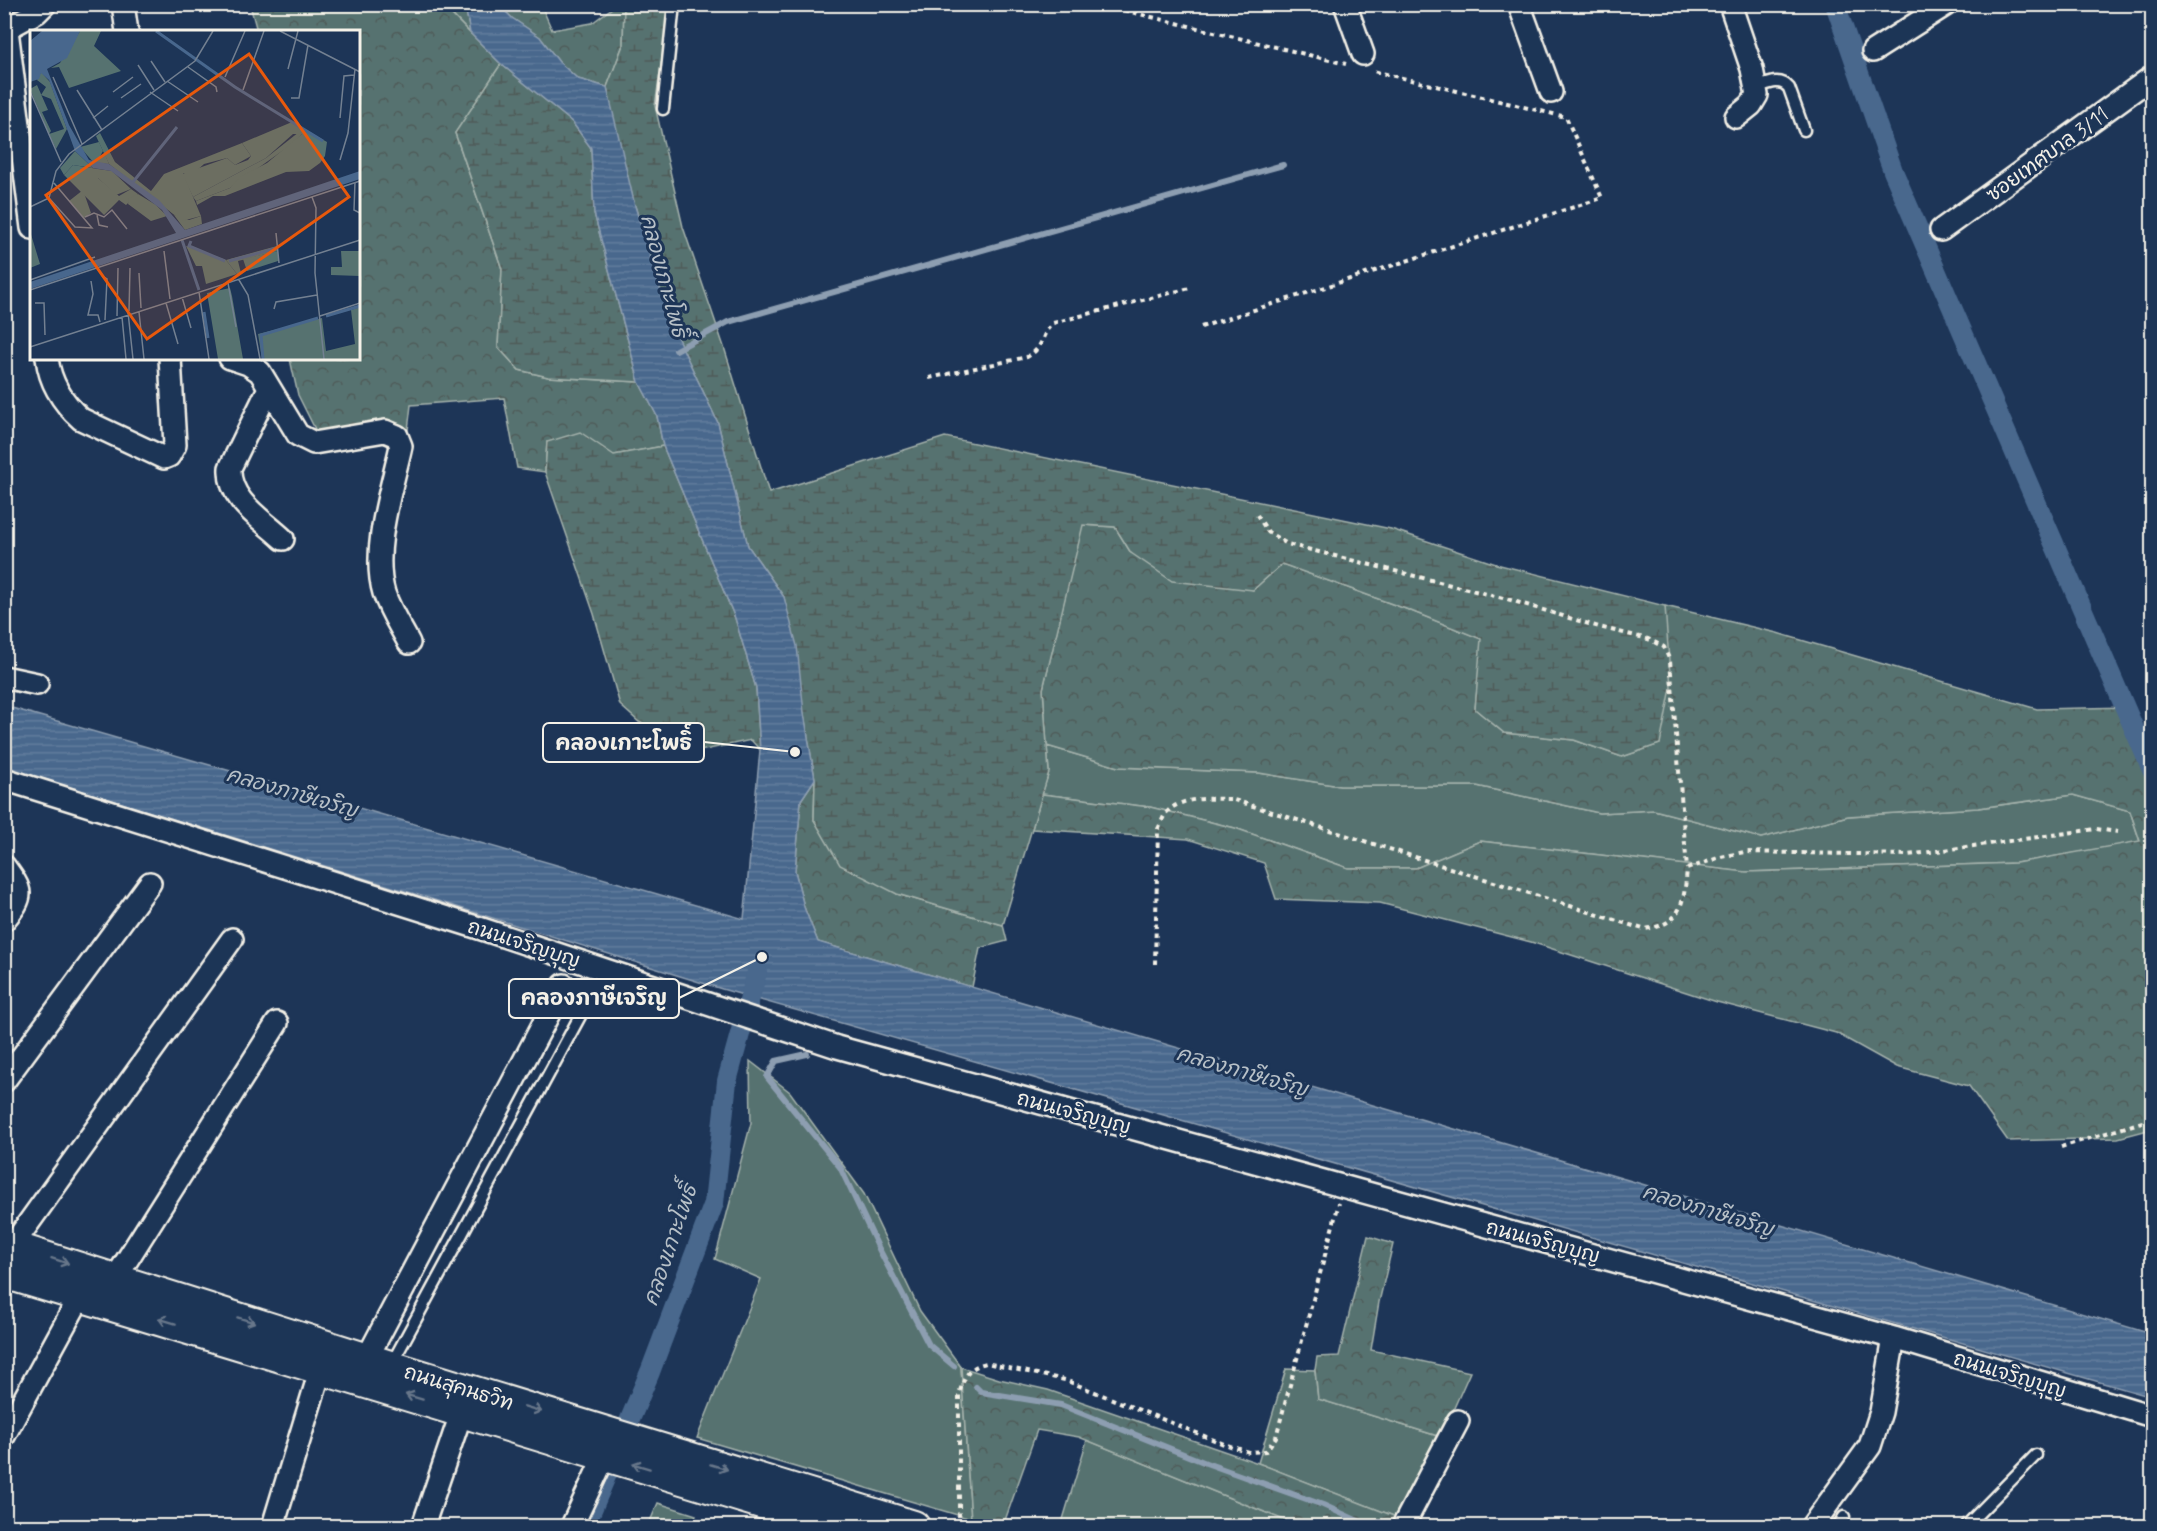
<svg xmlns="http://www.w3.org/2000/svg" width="2157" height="1531" font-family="Mynerve,'Playpen Sans Thai',sans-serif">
	<defs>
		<pattern id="forest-crowns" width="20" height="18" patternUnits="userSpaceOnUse" patternTransform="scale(1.5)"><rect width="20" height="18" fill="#567270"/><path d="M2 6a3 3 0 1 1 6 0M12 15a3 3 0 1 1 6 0" fill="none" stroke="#4f5b59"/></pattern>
		<pattern id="wetland-marsh" width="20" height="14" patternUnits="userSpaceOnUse" patternTransform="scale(1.5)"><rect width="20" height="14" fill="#567270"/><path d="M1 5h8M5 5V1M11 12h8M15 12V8" fill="none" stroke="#4f5b59"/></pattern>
		<pattern id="water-rules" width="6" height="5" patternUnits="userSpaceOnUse" patternTransform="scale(1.5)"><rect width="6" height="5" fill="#48678d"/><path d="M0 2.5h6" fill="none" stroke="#637d9d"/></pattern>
	</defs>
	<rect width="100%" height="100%" fill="#1d3557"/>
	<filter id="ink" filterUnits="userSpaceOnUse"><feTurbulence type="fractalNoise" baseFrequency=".0167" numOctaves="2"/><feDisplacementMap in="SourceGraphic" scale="12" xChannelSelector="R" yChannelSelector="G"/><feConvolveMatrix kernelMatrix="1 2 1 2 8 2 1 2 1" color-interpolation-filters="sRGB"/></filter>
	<g filter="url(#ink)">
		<path fill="#567270" stroke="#a5b2ac" stroke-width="1.5" d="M1047,746L1118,767L1259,773L1340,786H1477L1599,813L1654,810L1761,838L1848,816L1978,808L2073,795L2130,811L2140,842L2016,863L1745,872L1480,841L1416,868H1348L1235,828L1150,807L1042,794L1049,772Z
			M750,1061L790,1092L864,1194L920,1311L961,1367L971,1519L697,1438L761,1279L715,1259L751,1123Z
			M1286,1369L1315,1370L1318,1399L1441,1437L1399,1518L1258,1463Z
			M1087,1440L1299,1526H1061Z
			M658,1503L696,1515L691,1526H648Z"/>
		<path fill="url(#forest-crowns)" stroke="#a5b2ac" stroke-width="1.5" d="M250,5H442L501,64L455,133L502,269L498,347L519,370L548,377L639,382L657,416L663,446L614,455L547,442L545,472L517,468L504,398L411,405L408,430L316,431L298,395L290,359L358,358V32L257,31Z
			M499,5H541L552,30L592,23L616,5H624L623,45L607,87L578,79L559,62L540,37L512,18Z
			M1082,525L1115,527L1131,553L1253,590L1282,564L1406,609L1482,639L1475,709L1504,733L1574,740L1622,757L1660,744L1665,606L1777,633L2037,709L2130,707L2152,757V1129L2118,1138L2008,1141L1969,1086L1897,1067L1836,1033L1717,1002L1531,942L1380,903L1276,899L1264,863L1188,839L1032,829L1042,794L1150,807L1235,828L1348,868H1416L1480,841L1746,872L2016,863L2140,841L2130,811L2073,795L1978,808L1848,816L1761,838L1654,810L1599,813L1477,786H1340L1259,773L1118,767L1047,746L1043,689Z
			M815,779L814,820L897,894L1003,925L1007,941L980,948L972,987L818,942L804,907L795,871L801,800Z
			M1368,1236L1393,1244L1379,1302L1371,1350L1470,1372L1441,1437L1318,1399L1315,1370L1317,1357L1339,1356Z
			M961,1367L999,1379L1048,1390L1258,1463L1399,1518L1394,1526H1299L1079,1437L1037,1430L1003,1526H993L971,1519Z"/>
		<path fill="url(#wetland-marsh)" stroke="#a5b2ac" stroke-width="1.5" d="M443,5H465L470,33Z
			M624,5H670L655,106L683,227L724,347L769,493L945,437L1391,529L1496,564L1665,606L1671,688L1660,744L1622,757L1574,740L1504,733L1475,709L1481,639L1406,609L1282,564L1253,590L1172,581L1131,553L1115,527L1083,525L1043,689L1049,772L1003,925L897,894L840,865L814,820L815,779L784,597L748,546L718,423L671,324L635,206L618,140L607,87L623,45Z
			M501,64L572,122L591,148L594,213L639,382L548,377L519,370L498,347L502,269L455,133Z
			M580,432L614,455L663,446L735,618L756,688L760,750L751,740L700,751L639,722L620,705L594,614L545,472L547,442Z"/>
		<path fill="url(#water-rules)" stroke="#8d9eb1" stroke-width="1.5" d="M465,5H499L512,18L540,37L559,62L578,79L607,87L635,206L671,324L718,423L748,546L784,597L797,646L804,713L815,779L801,800L795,871L804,907L818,942L2152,1334V1397L722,989L5,767V706L744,919L760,750L756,688L735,618L663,446L657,416L639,382L594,213L591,148L572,122L501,64L470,33Z"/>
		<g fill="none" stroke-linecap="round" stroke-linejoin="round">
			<path stroke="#8d9eb1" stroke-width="6" d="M676,350L728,322L1283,165
				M807,1054L776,1061L767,1077L840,1167L879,1249L929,1345L954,1366
				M976,1387L981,1392L1061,1405L1206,1463L1323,1505L1369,1526"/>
			<path stroke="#48678d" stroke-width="20" d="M1835,4L1893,171L2152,770
				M585,1526L650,1372L714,1203L727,1081L757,972"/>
			<g stroke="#f4f1e8" stroke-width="15">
				<path id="lane" d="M1756,88C1768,84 1780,77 1789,88L1804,130
					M663,109L674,4
					M391,1365L598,983
					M1838,1526L1844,1517
					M1966,1526L2036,1455"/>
			</g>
			<g stroke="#f4f1e8" stroke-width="26">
				<path id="street" d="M123,4L127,32
					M1345,4L1363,54
					M1519,4L1551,92
					M1730,4L1752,69L1757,95L1751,105L1736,117
					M4,30L37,12L45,4
					M7,30L32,228
					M1873,51L1947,4
					M1941,230L2152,77
					M47,358C50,383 63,403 81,419L164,458L169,456L175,445L170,358
					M230,358L248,364L260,372L298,435L314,443L385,431L397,436L401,446C392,488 371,550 384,593C390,611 400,626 409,643
					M269,388L230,468C228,500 262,519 283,539
					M4,677L37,684
					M4,779L479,928L837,1047L1894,1338L2152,1416
					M4,866C23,892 25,895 4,920
					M4,1081L150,883
					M12,1246L232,939
					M115,1279L277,1023
					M367,1358L564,985
					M4,1436L81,1295
					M273,1526L321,1368
					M423,1526L462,1411
					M572,1526L605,1455
					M1403,1526L1458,1421
					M1812,1526L1870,1446L1881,1412L1894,1338"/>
			</g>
			<g stroke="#f4f1e8" stroke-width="34">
				<path id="secondary" d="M4,1244L390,1366L914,1526
					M4,1273L837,1526"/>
			</g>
			<path stroke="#f4f1e8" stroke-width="4" stroke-dasharray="4.5 4.5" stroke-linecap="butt" d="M1098,4L1346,64
				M1201,327L1602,198L1566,117L1373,71
				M929,378L1027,357C1045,347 1040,335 1053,323L1190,288
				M1257,515L1268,532L1287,544L1507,599L1599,627L1648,639L1664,647L1670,661L1687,869
				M1155,964L1158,829C1161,824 1163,816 1167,812C1182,796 1211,799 1231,799L1643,929C1682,926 1684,902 1687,869L1721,857L1744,852L1908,855L2096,829L2118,832
				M2061,1147L2152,1119
				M959,1526V1394C965,1376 967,1368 986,1363L1065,1380L1224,1444L1249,1452L1266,1451L1276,1437L1339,1203"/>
			<use href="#lane" stroke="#1d3557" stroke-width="10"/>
			<use href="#street" stroke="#1d3557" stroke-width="21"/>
			<use href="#secondary" stroke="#1d3557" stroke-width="30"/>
		</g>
		<defs><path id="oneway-shaft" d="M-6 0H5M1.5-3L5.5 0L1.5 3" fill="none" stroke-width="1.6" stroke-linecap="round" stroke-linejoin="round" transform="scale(1.5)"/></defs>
		<g stroke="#68778a">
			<use href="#oneway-shaft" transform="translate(60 1261) rotate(18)"/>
			<use href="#oneway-shaft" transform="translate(246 1320) rotate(17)"/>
			<use href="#oneway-shaft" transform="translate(167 1321) rotate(-163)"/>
			<use href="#oneway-shaft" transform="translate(414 1397) rotate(-163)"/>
			<use href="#oneway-shaft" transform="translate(533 1409) rotate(17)"/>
			<use href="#oneway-shaft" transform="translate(641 1466) rotate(-163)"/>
			<use href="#oneway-shaft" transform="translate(719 1467) rotate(17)"/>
		</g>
	</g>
	<g text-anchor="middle" stroke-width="6" stroke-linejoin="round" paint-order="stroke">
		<g font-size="20" fill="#f4f1e8" stroke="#1d3557">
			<text transform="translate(2047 154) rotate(-36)" y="7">ซอยเทศบาล 3/11</text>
			<text transform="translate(524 943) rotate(18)" y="7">ถนนเจริญบุญ</text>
			<text transform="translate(1074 1112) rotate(15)" y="7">ถนนเจริญบุญ</text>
			<text transform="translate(1543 1241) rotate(15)" y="7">ถนนเจริญบุญ</text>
			<text transform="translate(2010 1374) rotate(17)" y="7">ถนนเจริญบุญ</text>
			<text transform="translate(459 1387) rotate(17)" y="7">ถนนสุคนธวิท</text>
		</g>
		<g font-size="21" font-style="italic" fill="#b8c1c8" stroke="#1d3557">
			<text transform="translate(664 276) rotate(75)" y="7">คลองเกาะโพธิ์</text>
			<text transform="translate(292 792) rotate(16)" y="7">คลองภาษีเจริญ</text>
			<text transform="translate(1242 1071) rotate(16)" y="7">คลองภาษีเจริญ</text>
			<text transform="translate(1708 1210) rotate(17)" y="7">คลองภาษีเจริญ</text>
			<text transform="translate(670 1245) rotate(-71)" y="7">คลองเกาะโพธิ์</text>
		</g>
	</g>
	<g transform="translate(30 30)">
		<rect width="330" height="330" fill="#1d3557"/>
		<path d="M7,55L18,80L12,82L21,101L19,104L0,59ZM269,102L272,104L262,114L200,158L166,171L163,167L236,128ZM53,160L61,183L54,188L39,171ZM156,216L196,230L207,244L176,254L172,236H166ZM248,221V231L217,241L213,229ZM200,258L202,266L213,329H188L177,263ZM330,277V329H232L228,304L292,288L296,321L325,314L321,280Z" fill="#567270"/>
		<path d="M11,42L20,52L37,99L26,119L19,104L34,99L21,69L11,65L16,57L7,50ZM262,92L297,112L295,126L290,133L279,141L256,142L195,166H183L167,175L166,171L200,158L210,147L237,133L272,104H263L236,128L163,167L152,144L197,128L205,135L218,130L221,126L212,113ZM69,112L73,121L68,130L75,124L79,134L64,133L50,117ZM43,135L68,139V148L89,166L101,159L108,164L96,175L89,170L74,185L34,145ZM144,185L159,190L171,186L172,194L155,200ZM0,201L10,234L0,238ZM247,216L248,221L208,231L211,243L207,244L196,230ZM311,221H330V246L301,245V237H312Z" fill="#567270"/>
		<path d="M50,1H71L64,16L91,41L39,58L29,37L21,38L30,33ZM70,103L85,132L121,161L134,144L212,113L221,126L205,135L197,128L174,134L164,143H153L171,186L152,191L79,134L66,106ZM45,121L63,138L43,135L34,145L30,138ZM68,139L82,141L101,159L86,165L68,148ZM108,164L126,175L137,186L121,191L98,174L99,168Z" fill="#567270"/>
		<path d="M12,1H50L37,28L17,39L39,95L59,130L79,134L129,170L155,200L330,141V149L0,259V252L146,203L132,180L81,141L63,138L45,121L19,50L11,43L9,49L0,52V11Z" fill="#48678d"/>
		<path fill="none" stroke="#48678d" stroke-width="3" d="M126,1L205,57L293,111M103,152L147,97M152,210L169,260M161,211L159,216L195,231M199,231L247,218M174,282L178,308M296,286L330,276M233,329L231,305L288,288"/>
		<path fill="none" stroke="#738091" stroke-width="1.5" d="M250,1L330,42M121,31L135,52M108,35L124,60M158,37L186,57L187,62M258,39L268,1M23,47L52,114M195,47L215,1M137,51L168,72M47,60L72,100M213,60L234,1M0,61L31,132M83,62L103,47M120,62L148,81M91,68L111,54M261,68H269L278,15M63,88L78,76M310,88L314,46L324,45M310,130L318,103L325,39M325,152L324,180L330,183M282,167L286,178L285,243L294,329M19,168L45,197L62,198L24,153M0,177L19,168L26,141L39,124L165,31L183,1M67,185L69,195L78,197M55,187L64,183L74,187L82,180L97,199M246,203L249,233M134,221L140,269M109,243L111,278M72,246L77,249L75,290M0,250L65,227M209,250L218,265L230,329M61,251L63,264L58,285H68L70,292M198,253L206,297M0,260L330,151M169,262L179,329M152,267L161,298M5,273H14L15,305M136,273L148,314M244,279L246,272L287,265M99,281L100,238M98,282L103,329M109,282L114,329M87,286L88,238M290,286L330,273M92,287L96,329M0,317L330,210"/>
		<path fill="#e8590c" fill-opacity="0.15" stroke="#e8590c" stroke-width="3" d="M219,24L319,167L117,309L16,165Z"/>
		<rect width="330" height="330" fill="none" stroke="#f4f1e8" stroke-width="3"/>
	</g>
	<path fill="none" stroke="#f4f1e8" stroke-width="2" d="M795 752L704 742M762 957L679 998"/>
	<g fill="#f4f1e8" stroke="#1d3557" stroke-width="2">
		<circle cx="795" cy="752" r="6"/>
		<circle cx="762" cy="957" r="6"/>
	</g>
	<g fill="#1d3557" stroke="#f4f1e8" stroke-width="2">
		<rect x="543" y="723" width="161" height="39" rx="6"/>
		<rect x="509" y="979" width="170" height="39" rx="6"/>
	</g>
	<g font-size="21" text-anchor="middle" font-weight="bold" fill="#f4f1e8">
		<text x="624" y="750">คลองเกาะโพธิ์</text>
		<text x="594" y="1005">คลองภาษีเจริญ</text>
	</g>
	<rect width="2157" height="1531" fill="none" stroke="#1d3557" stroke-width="24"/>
	<rect x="12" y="12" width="2133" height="1507" fill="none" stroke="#f4f1e8" stroke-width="2" filter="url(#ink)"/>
</svg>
